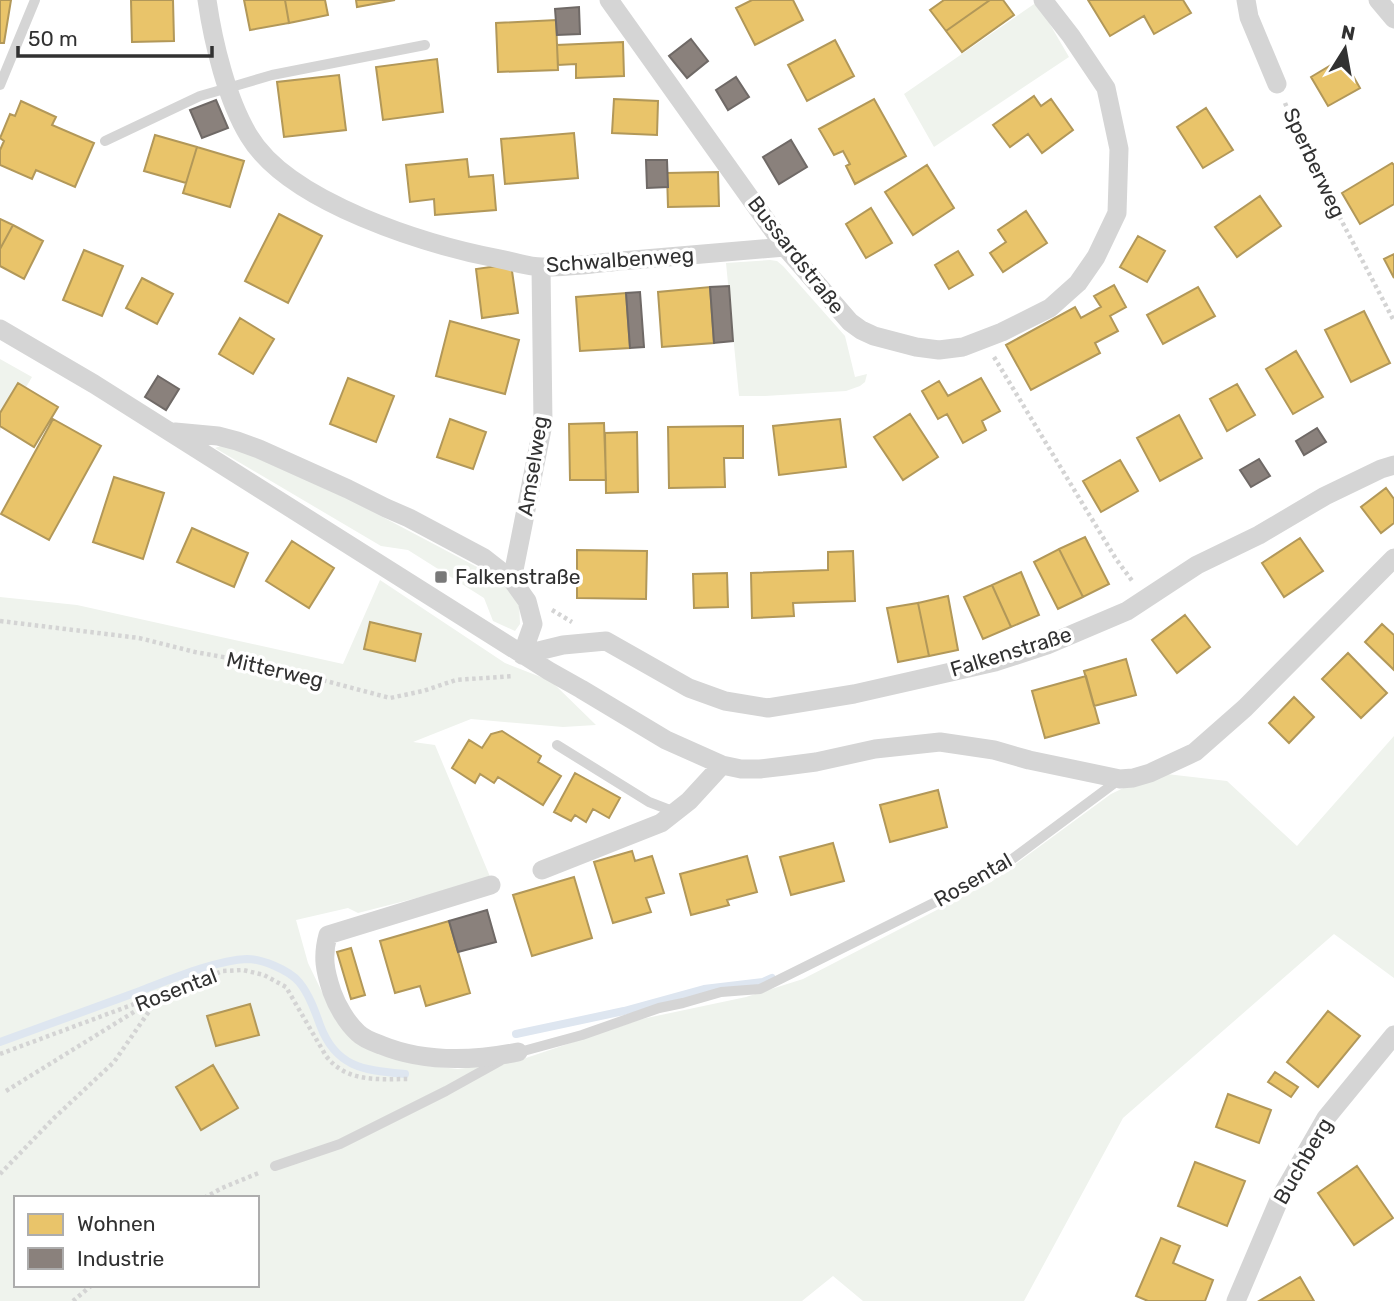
<svg xmlns="http://www.w3.org/2000/svg" width="1394" height="1301" font-family="Rubik,sans-serif">
	<rect width="100%" height="100%" fill="#fff"/>
	<path fill="#eff3ed" fill-rule="evenodd" d="M1037,2L1069,57L934,147L904,94Z
		M770,260L777,261L783,266L845,336L855,377L867,374L865,382L860,386L846,391L765,396H739L726,263Z
		M0,359L32,377L0,431Z
		M224,445L309,478L479,568L508,585L519,600L520,624L515,631L493,621L484,598L408,550L381,546L215,448Z
		M380,580L505,663L551,681L596,725L563,727L471,719L413,742L435,745L491,879L358,913L348,908L296,920L308,963L336,1021L351,1038L428,1066L458,1069L517,1061L642,1019L746,997L803,979L991,882L1111,794L1146,777L1158,773L1227,781L1297,846L1394,736V978L1334,934L1123,1118L1024,1301H863L833,1276L802,1301H0V597L77,605L343,664ZM16,1198H257V1285H16Z"/>
	<path fill="#e9c46a" stroke="#b29859" stroke-width="2" d="M0,0H11L4,43H0Z
		M131,0H173L174,41L132,42Z
		M244,0H285L289,23L250,30Z
		M285,0H325L328,15L289,23Z
		M356,0H395L357,7Z
		M752,0H793L803,20L755,45L736,8Z
		M944,0H990L946,31L930,10Z
		M990,0H1003L1014,15L962,52L946,31Z
		M1088,0H1183L1191,13L1154,34L1144,16L1110,36Z
		M556,20L558,70L498,72L496,23Z
		M835,40L854,76L807,101L788,65Z
		M623,42L624,76L576,78V64L558,65L557,45Z
		M1343,58L1360,88L1328,106L1311,77Z
		M437,59L443,112L383,120L376,67Z
		M339,75L346,130L284,137L277,82Z
		M1034,96L1041,106L1051,99L1073,130L1042,153L1028,134L1010,147L993,125Z
		M614,99L658,101L657,135L612,133Z
		M874,99L906,156L855,184L846,166L850,164L843,151L834,155L819,129Z
		M21,101L56,117L52,125L94,143L75,187L36,170L32,179L0,165V150L4,141L0,138L10,114L15,116Z
		M1206,108L1233,150L1203,168L1177,127Z
		M574,133L578,178L505,184L501,139Z
		M155,135L197,147L186,183L144,171Z
		M197,147L244,161L230,207L183,193Z
		M467,159L469,177L493,175L496,210L435,215L434,199L410,202L406,165Z
		M1392,163L1394,165V204L1360,224L1342,193Z
		M927,165L954,208L913,235L885,192Z
		M718,172L719,206L668,207L667,173Z
		M1260,196L1281,226L1237,257L1215,227Z
		M871,208L892,243L866,258L846,224Z
		M1026,211L1047,243L1003,272L990,253L1006,242L998,230Z
		M279,214L322,236L288,303L245,281Z
		M0,219L13,225L0,249Z
		M13,225L43,241L24,279L0,266V249Z
		M1138,236L1165,251L1147,282L1120,267Z
		M84,250L123,266L102,316L63,300Z
		M958,251L973,275L949,289L935,265Z
		M1394,254V278L1384,259Z
		M511,264L518,313L482,318L476,269Z
		M142,278L173,294L157,324L126,308Z
		M1114,285L1126,307L1110,316L1118,331L1095,343L1100,353L1031,390L1006,345L1075,307L1081,318L1101,307L1094,296Z
		M710,287L714,343L662,347L658,292Z
		M1198,287L1215,316L1163,344L1147,315Z
		M626,293L630,348L580,351L576,297Z
		M1364,311L1390,363L1351,382L1325,330Z
		M240,318L274,339L253,374L219,354Z
		M450,321L519,340L505,394L436,376Z
		M1296,351L1323,397L1293,414L1266,369Z
		M348,378L394,396L376,442L330,424Z
		M981,378L1000,411L982,421L986,430L963,443L947,414L938,419L922,391L939,381L948,396Z
		M18,383L58,407L34,447L0,426V413Z
		M1237,384L1255,415L1227,431L1210,399Z
		M910,414L938,457L903,480L874,437Z
		M1179,415L1202,458L1160,481L1137,438Z
		M53,419L101,446L49,540L1,514Z
		M450,419L486,432L473,469L437,457Z
		M840,419L846,467L779,475L773,426Z
		M604,423L606,480H570L569,424Z
		M743,426V458H724L725,487L669,488L668,427Z
		M637,432L638,492L606,493L605,433Z
		M1120,460L1138,491L1101,512L1083,481Z
		M114,477L164,493L143,559L93,542Z
		M1386,488L1394,499V523L1381,533L1361,507Z
		M192,528L248,553L234,587L177,562Z
		M1085,537L1109,584L1083,597L1059,549Z
		M1300,538L1323,571L1284,597L1262,563Z
		M292,541L334,568L309,608L266,581Z
		M1059,549L1083,597L1058,609L1034,562Z
		M577,550L647,551L646,599L577,598Z
		M853,551L855,601L793,603L794,616L752,618L751,573L828,570V552Z
		M1021,572L1039,615L1011,627L992,585Z
		M727,573L728,607L694,608L693,574Z
		M992,585L1011,627L983,639L964,597Z
		M948,596L958,650L929,656L918,603Z
		M918,603L929,656L898,662L887,608Z
		M1185,615L1210,647L1177,673L1152,640Z
		M370,622L421,634L415,661L364,649Z
		M1382,624L1394,635V670L1365,642Z
		M1348,653L1387,693L1361,718L1322,679Z
		M1126,659L1136,695L1094,706L1084,671Z
		M1086,676L1099,723L1045,738L1032,691Z
		M1294,697L1314,717L1289,743L1269,723Z
		M502,731L541,756L538,762L561,776L543,805L498,777L494,783L480,774L475,783L452,768L469,740L482,748L491,734Z
		M575,773L620,798L609,818L593,809L586,822L575,815L571,821L554,812Z
		M938,790L947,827L890,842L880,805Z
		M833,843L844,881L791,895L780,857Z
		M632,851L635,861L652,856L664,893L646,898L651,912L613,923L594,862Z
		M747,856L757,892L727,900L729,905L691,915L680,874Z
		M574,877L592,938L532,956L513,895Z
		M449,921L470,993L426,1006L420,986L395,993L380,941Z
		M351,948L365,995L351,999L337,952Z
		M250,1004L259,1035L216,1046L207,1016Z
		M1328,1011L1360,1036L1318,1087L1287,1062Z
		M213,1065L238,1108L201,1130L176,1087Z
		M1275,1072L1298,1087L1291,1097L1268,1082Z
		M1228,1094L1271,1110L1259,1143L1216,1127Z
		M1195,1162L1245,1181L1227,1226L1178,1206Z
		M1357,1166L1393,1218L1354,1245L1318,1193Z
		M1161,1238L1180,1246L1173,1263L1213,1280L1205,1301H1148L1136,1296Z
		M1300,1277L1314,1301H1259Z"/>
	<path fill="#8a817c" stroke="#6f6966" stroke-width="2" d="M579,7L580,34L557,35L555,9Z
		M691,39L708,61L687,78L669,56Z
		M736,77L749,97L728,110L716,90Z
		M216,100L228,128L202,138L190,110Z
		M791,140L807,167L779,184L763,157Z
		M646,160H667L668,187L647,188Z
		M729,286L733,341L714,343L710,287Z
		M640,292L644,347L630,348L626,293Z
		M158,376L179,389L166,410L145,397Z
		M1317,428L1326,442L1304,455L1296,441Z
		M1259,459L1270,476L1251,487L1240,470Z
		M487,910L496,942L458,952L449,921Z"/>
	<g fill="none" stroke-linecap="round" stroke-linejoin="round">
		<path stroke="#dee6f0" stroke-width="8" d="M516,1034L624,1011L704,989L763,982L772,978
			M0,1042C47,1025 93,1008 140,991C169,980 216,960 247,959C262,959 289,970 299,982C309,994 315,1011 320,1025C336,1068 364,1070 405,1074"/>
		<path stroke="#d4d4d4" stroke-width="4.5" stroke-dasharray="3.5 3.5" stroke-linecap="butt" d="M1285,103L1305,151L1394,321
			M994,357L1116,559L1133,582
			M552,610L572,622
			M0,621L139,638L195,652L262,664L390,698L423,691L456,680L513,676
			M0,1054L223,971L243,970L264,975L286,987L326,1056C347,1083 378,1079 409,1079
			M6,1091L150,1002
			M0,1174L54,1118L114,1062L159,997
			M204,1198L222,1188L261,1172
			M73,1301L92,1285"/>
		<path stroke="#d5d5d5" stroke-width="10" d="M0,85L35,0
			M105,141L200,96L228,88L272,75L425,45
			M557,745L649,802L675,812
			M516,1053L582,1035L659,1008L683,1003L721,992L760,989L992,874L1120,779
			M275,1166L340,1144L446,1091L500,1061"/>
		<path stroke="#d5d5d5" stroke-width="19" d="M207,0C213,42 227,100 249,136C289,203 427,245 500,259C514,262 529,267 542,267C566,268 597,263 621,261C676,256 731,252 785,247
			M609,0L785,247L850,322L861,330L874,336L916,347L939,350L963,347L1002,332L1050,308L1078,283L1096,257L1117,213L1119,149L1106,88L1071,36L1043,0
			M1246,0L1249,17L1277,84
			M1378,0L1394,19
			M0,329L94,384L549,671L581,689L666,740L722,765L741,769H760L785,766L816,762L875,749L940,742L994,750L1029,760L1120,779L1133,778L1150,773L1195,752L1245,708L1394,558
			M175,432L218,436L237,441L259,449L348,489L386,508L409,518L484,558L512,580L527,601L533,624L522,655L563,645L606,641L689,688L725,701L768,708L854,694L995,662L1047,645L1127,611L1197,565L1259,535L1325,496L1381,469L1394,465
			M512,580L543,424L541,267
			M542,870L661,823L689,801L722,765
			M491,885L328,935C322,957 325,971 332,992C337,1006 347,1023 358,1033C364,1039 373,1042 381,1045C425,1063 473,1061 518,1052
			M1236,1301L1279,1200L1326,1118L1394,1035"/>
	</g>
	<rect fill="#797979" stroke="#fff" stroke-width="2.5" x="434" y="570" width="14" height="14" rx="3.5"/>
	<g text-anchor="middle" stroke-width="7" stroke-linejoin="round" paint-order="stroke">
		<g font-size="21" fill="#313131" stroke="#fff">
			<text transform="translate(1314 163) rotate(65)" y="7">Sperberweg</text>
			<text transform="translate(796 255) rotate(52)" y="7">Bussardstraße</text>
			<text transform="translate(620 260) rotate(-4)" y="7">Schwalbenweg</text>
			<text transform="translate(533 466) rotate(-81)" y="7">Amselweg</text>
			<text transform="translate(1011 652) rotate(-17)" y="7">Falkenstraße</text>
			<text transform="translate(275 670) rotate(13)" y="7">Mitterweg</text>
			<text transform="translate(973 880) rotate(-30)" y="7">Rosental</text>
			<text transform="translate(176 990) rotate(-21)" y="7">Rosental</text>
			<text transform="translate(1303 1161) rotate(-60)" y="7">Buchberg</text>
		</g>
		<g font-size="21" fill="#313131" stroke="#fff" text-anchor="start">
			<text x="455" y="584">Falkenstraße</text>
		</g>
	</g>
	<rect x="14" y="1196" width="245" height="91" fill="#ffffff" stroke="#adadad" stroke-width="2"/>
	<rect x="28" y="1214" width="35" height="21" fill="#e9c46a" stroke="#adadad" stroke-width="2"/>
	<text x="77" y="1231" font-size="21" fill="#313131">Wohnen</text>
	<rect x="28" y="1248" width="35" height="21" fill="#8a817c" stroke="#adadad" stroke-width="2"/>
	<text x="77" y="1266" font-size="21" fill="#313131">Industrie</text>
	<g transform="translate(1345 49) rotate(11)" stroke="#ffffff" stroke-width="5" paint-order="stroke">
	<path d="M0-5L12 26L0 18L-12 26Z" fill="#313131"/>
	<text y="-10" font-size="19" font-weight="bold" text-anchor="middle" fill="#313131">N</text>
	</g>
	<path d="M18 46v10h194v-10" fill="none" stroke="#313131" stroke-width="3.5"/>
	<text x="28" y="46" font-size="21" fill="#313131" stroke="#ffffff" stroke-width="5" paint-order="stroke">50 m</text>
</svg>
